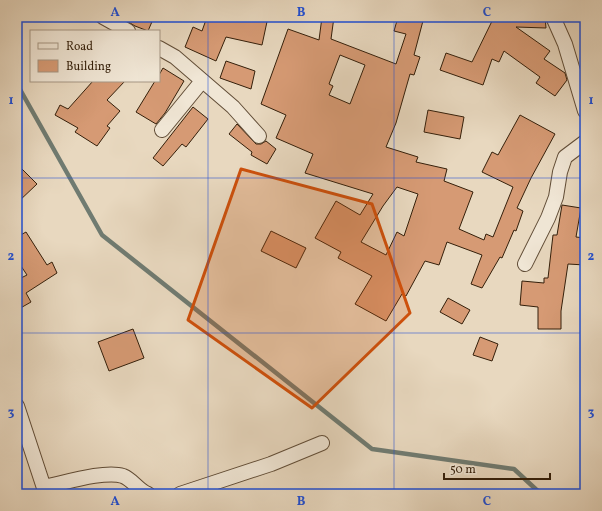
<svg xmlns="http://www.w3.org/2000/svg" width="602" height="511" font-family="Vollkorn,serif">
	<rect width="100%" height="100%" fill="#e8d8bf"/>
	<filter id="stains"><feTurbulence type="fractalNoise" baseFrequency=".005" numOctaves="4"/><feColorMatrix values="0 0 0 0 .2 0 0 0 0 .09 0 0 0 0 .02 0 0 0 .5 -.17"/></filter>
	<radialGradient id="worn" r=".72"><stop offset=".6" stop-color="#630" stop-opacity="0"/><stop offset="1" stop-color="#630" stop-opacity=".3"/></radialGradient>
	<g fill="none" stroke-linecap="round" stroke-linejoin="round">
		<path stroke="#707b71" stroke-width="4.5" d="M17,84L102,235L372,449L514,469L541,494"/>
	</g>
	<path fill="#d69a74" stroke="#341f0a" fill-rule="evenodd" d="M120,17H154L148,31L135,26Z
		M207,17H268L262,45L226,37L216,61L185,47L193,27L202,31Z
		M322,17H334L331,39L396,64L406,34L394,31L398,17H424L414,55L420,57L414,75L410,74L396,123L386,147L418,157L416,162L447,169L444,181L473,192L459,229L484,240L486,234L493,237L513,187L482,172L492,152L498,155L520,115L555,134L531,178L517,208L523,211L516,231L514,230L502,258L500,257L482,288L471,284L482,255L447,242L439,265L425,261L406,296L402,294L386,321L355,304L372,276L338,258L341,252L315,238L336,201L360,215L373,194L305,173L313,154L276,138L286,115L261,104L288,29L319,40ZM340,55L365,65L350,104L329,95L333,86L329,84ZM397,187L418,194L404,236L397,232L386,255L361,242L383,206Z
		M494,17H545L546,28L516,27L550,51L544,59L565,73L567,80L555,96L536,83L540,77L504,51L499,62L492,59L483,85L440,70L446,53L472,62Z
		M226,61L255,71L251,89L220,78Z
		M163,68L184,81L165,113L156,124L136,112L155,81H159V75Z
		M93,81H125L107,100L120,111L107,126L110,128L97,146L75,132L78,128L55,115L60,105L68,109Z
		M193,107L208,119L186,147L182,144L163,166L153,158Z
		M428,110L464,117L460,139L424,132Z
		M237,124L256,144H261L266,141L276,149L267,164L251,155L252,152L229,134Z
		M17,164L37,184L17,203Z
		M562,205L581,208L576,237L585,238V265L568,264L561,311V329H538V307L520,305L522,281L544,283V278H548L553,235H557Z
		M271,231L306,248L296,268L261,251Z
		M26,232L47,265L52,262L57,273L26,293L31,302L17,310V276L19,279L27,275L17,260V237Z
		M448,298L470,310L462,324L440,312Z
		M133,329L144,358L109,371L98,342Z
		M480,337L498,344L492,361L473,355Z"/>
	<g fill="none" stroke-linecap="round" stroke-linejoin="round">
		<g stroke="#614d37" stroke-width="16">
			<path id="street" d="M103,17L128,31
				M553,17L565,44L585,111
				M159,48L175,57L233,107L259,136
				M162,130L202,81
				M525,264L548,218L556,197L560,172L565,157L585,142
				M17,406L46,494
				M44,487C64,483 105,470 123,476C133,480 138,490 148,494
				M180,494L271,464L322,443"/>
		</g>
		<use href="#street" stroke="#f0e6d5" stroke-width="14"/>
	</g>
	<path fill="#cd500c" fill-opacity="0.2" stroke="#cd500c" stroke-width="3" stroke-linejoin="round" d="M241,169L372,204L410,313L312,408L188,320Z"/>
	<path fill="none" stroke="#1d4ed8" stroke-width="1" stroke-opacity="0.55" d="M208,17V494M394,17V494M17,178H585M17,333H585"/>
	<rect width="602" height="511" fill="none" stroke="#e8d8bf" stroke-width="44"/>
	<rect x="30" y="30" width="130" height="52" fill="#f0e6d5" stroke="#a59684"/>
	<rect x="38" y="43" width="20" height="6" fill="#f0e6d5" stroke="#a59684"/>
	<text x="66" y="50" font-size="12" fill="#341f0a">Road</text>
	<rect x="38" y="60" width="20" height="12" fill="#d69a74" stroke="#a59684"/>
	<text x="66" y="70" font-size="12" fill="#341f0a">Building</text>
	<path d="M444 473v6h106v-6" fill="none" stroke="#341f0a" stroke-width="2"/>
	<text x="450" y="473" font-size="12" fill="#341f0a" stroke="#f0e6d5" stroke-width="3" paint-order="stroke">50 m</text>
	<rect x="22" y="22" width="558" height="467" fill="none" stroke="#1d4ed8" stroke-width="1.5"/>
	<g font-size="13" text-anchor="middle" font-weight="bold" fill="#1d4ed8">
		<text x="115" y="16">A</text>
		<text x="301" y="16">B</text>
		<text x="487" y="16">C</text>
		<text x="11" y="104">1</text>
		<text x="591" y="104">1</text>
		<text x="11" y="260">2</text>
		<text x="591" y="260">2</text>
		<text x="11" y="416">3</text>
		<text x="591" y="416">3</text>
		<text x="115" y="505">A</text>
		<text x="301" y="505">B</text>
		<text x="487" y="505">C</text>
	</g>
	<rect width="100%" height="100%" filter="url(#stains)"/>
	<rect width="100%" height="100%" fill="url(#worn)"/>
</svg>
